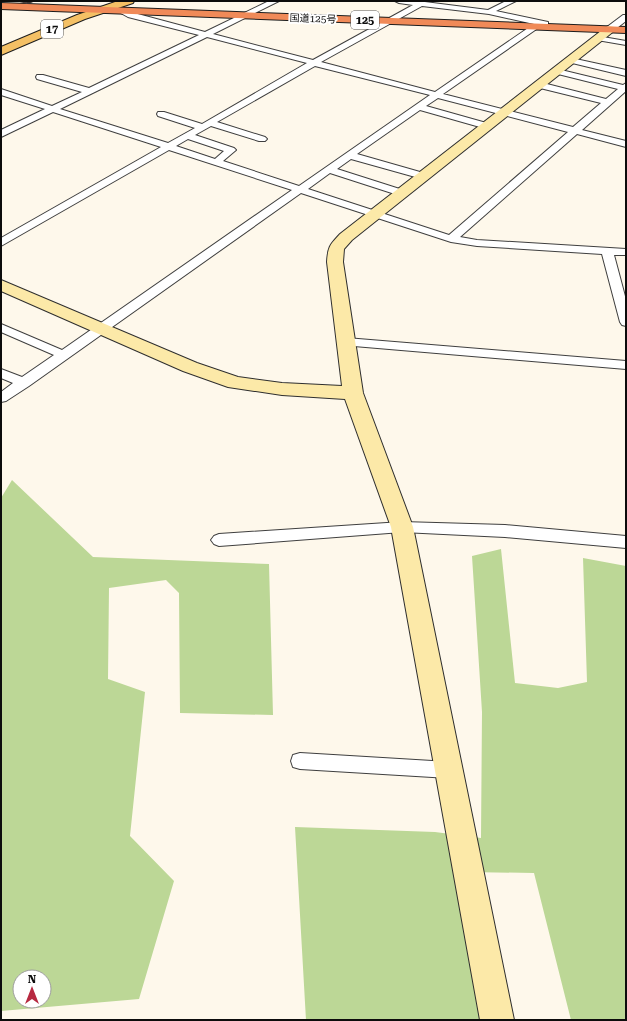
<svg xmlns="http://www.w3.org/2000/svg" width="627" height="1021" font-family="'Roboto Serif','Noto Sans JP',serif">
	<rect width="100%" height="100%" fill="#fef8eb"/>
	<path fill="#bcd796" fill-rule="evenodd" d="M12,480L93,557L269,564L273,715L180,713L179,593L166,580L109,588L108,679L145,692L130,836L174,881L139,999L1,1011V498ZM20,977H44V1001H20Z
		M501,549L515,683L558,688L587,682L583,558L626,566V1020H571L534,873L468,872L488,1020H306L295,827L435,832L481,838L482,712L472,556Z"/>
	<g fill="none" stroke-linecap="round" stroke-linejoin="round">
		<g stroke="#3f3f3f" stroke-width="2">
			<path id="street" d="M269,1H279L213,34L313,60L413,5L399,3L395,1H417L488,10L506,1H516L496,11L548,22V26L538,25V28L443,94L573,127L601,103L536,87L535,85L536,83L539,82L606,99L618,89L554,73L553,71L557,69L623,85L626,83V91L582,130L626,141V147L577,134L460,237L477,240L626,249V255H614L626,300V326L622,325L620,322L602,254L477,246L451,242L301,193L29,386L6,401L1,402V392L13,383L1,378V369L22,377L54,355L1,332V324L62,350L292,190L169,150L1,246V238L161,147L53,112L1,137V130L45,109L1,95V89L52,106L82,92L37,79L36,77L37,75H43L89,88L199,35L128,17L119,12V8H125L134,13L205,32ZM422,6L489,14L534,24L435,92L321,62ZM207,37L307,63L202,124L164,112H158L157,114L158,116L195,128L168,143L60,109ZM315,66L430,95L299,186L223,161L236,150L234,148L195,135L211,126L259,141H265L267,139L265,137L217,122ZM438,98L568,132L449,235L308,189L330,173L398,195H406L407,193L406,191L337,169L351,159L419,178H427L428,176L427,174L357,154L420,110L487,129L492,126L490,124L426,106ZM188,139L224,151L215,159L176,146Z
				M623,15H626V21L613,31H607V27Z
				M597,36L626,41V45L597,40Z
				M568,58H571L626,70V76L568,62Z
				M346,338L626,361V369L342,345L340,342L342,339Z
				M402,522L505,525L626,536V548L505,537L402,532L219,546L214,544L211,540L214,536L219,534Z
				M300,753L449,762L456,764L458,770L456,776L449,778L300,769L293,767L291,761L293,755Z"/>
		</g>
		<g stroke="#2e2e2e" stroke-width="2">
			<path id="secondary" d="M610,26L614,27L616,29L614,31L352,240L344,249L343,262L363,393L413,527L514,1020H480L391,527L345,399L282,395L228,387L183,371L1,291V280L197,363L238,377L282,383L342,386L327,262C328,246 330,245 340,234L606,27Z"/>
		</g>
		<g stroke="#1d1d1d" stroke-width="2">
			<path id="primary" d="M118,1H134L133,3L85,19L1,55V47L77,15Z"/>
		</g>
		<g stroke="#1d1d1d" stroke-width="2">
			<path id="highway" d="M1,3L626,27V33L1,9Z"/>
		</g>
		<use href="#street" fill="#fff" fill-rule="evenodd"/>
		<use href="#secondary" fill="#fce9a8" fill-rule="evenodd"/>
		<use href="#primary" fill="#f4c065" fill-rule="evenodd"/>
		<use href="#highway" fill="#f08a58" fill-rule="evenodd"/>
	</g>
	<path fill="#48413f" d="M16,1H36L27,4Z"/>
	<path fill="#3b3533" d="M27,1H36L27,4Z"/>
	<g text-anchor="middle" stroke-width="4" stroke-linejoin="round" paint-order="stroke">
		<g font-size="10" fill="#0c0c0c" stroke="#fff">
			<text transform="translate(313 18) rotate(2)" y="4">国道125号</text>
		</g>
		<g fill="#fff" stroke="#555" stroke-width="1">
			<rect x="351" y="11" width="28" height="18" rx="3"/>
			<rect x="41" y="20" width="22" height="18" rx="3"/>
		</g>
		<g font-size="11" font-weight="bold" fill="#0c0c0c">
			<text x="365" y="24">125</text>
			<text x="52" y="33">17</text>
		</g>
	</g>
	<rect width="627" height="1021" fill="none" stroke="#0c0c0c" stroke-width="4"/>
	<g transform="translate(32 989)"><circle r="19" fill="#ffffff" stroke="#9e9e9e"/>
	<path d="M0-3L7 15L0 10L-7 15Z" fill="#b72941"/>
	<text y="-6" font-size="11" font-weight="bold" text-anchor="middle" fill="#0c0c0c">N</text>
	</g>
</svg>
